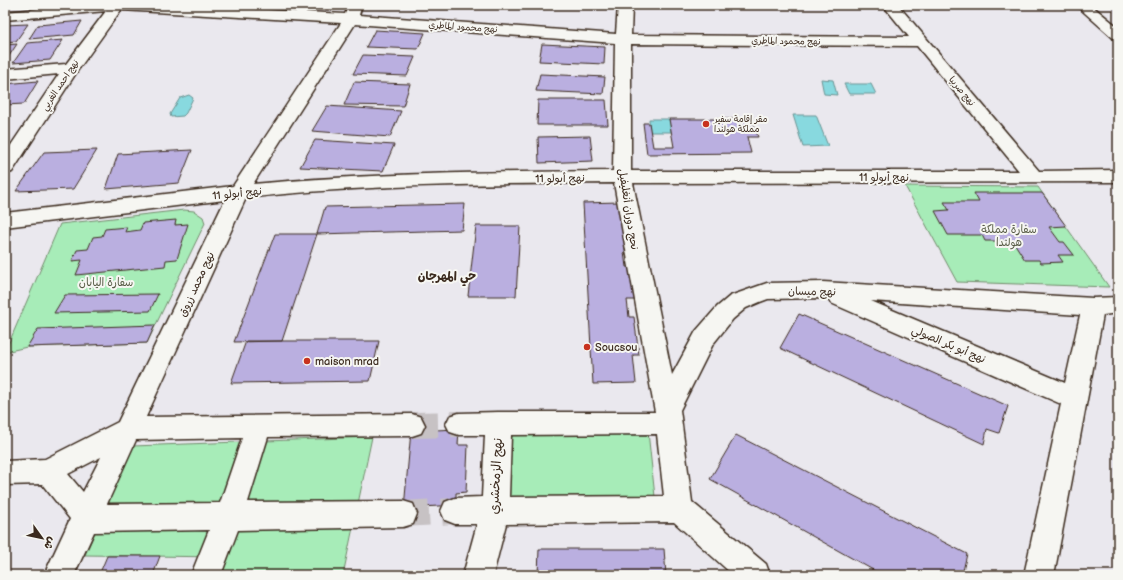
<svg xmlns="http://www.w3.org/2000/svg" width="1123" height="580" font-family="'Balsamiq Sans','Playpen Sans Arabic',sans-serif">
	<rect width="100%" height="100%" fill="#eae8ee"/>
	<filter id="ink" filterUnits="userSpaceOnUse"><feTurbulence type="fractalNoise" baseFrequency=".025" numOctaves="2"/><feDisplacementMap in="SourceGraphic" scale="8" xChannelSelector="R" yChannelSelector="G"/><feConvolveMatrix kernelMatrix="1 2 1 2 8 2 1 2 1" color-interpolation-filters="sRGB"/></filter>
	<g filter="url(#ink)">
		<path fill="#a7ecb8" stroke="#718b6b" d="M905,186L1038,187L1109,287L957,282Z
			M184,210L194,211L203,217L205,223L147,343L27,347L5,352L60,224Z
			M648,432L656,506L503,507L507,434Z
			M372,437L343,575H214L219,557L85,555L133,446Z"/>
		<path fill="#88d9df" stroke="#699392" d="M821,79L833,80L837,95L824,94Z
			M844,84H871L876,94H849Z
			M189,95L193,98L186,113L183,116L171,117L170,114L180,98Z
			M793,115H816L828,146L803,147Z
			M649,119H669L671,132H650Z"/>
		<path fill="#baafe0" stroke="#3b2a1e" d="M82,21L74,35L29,39L38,25Z
			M28,24L16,41L5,42V25Z
			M375,30L425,33L418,49L366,47Z
			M63,40L50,60L13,63L27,43Z
			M17,44L5,62V45Z
			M542,44L605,47L604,64L539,61Z
			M363,55L415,57L407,76L353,74Z
			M540,74L605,77L603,94L536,91Z
			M38,81L24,104L5,105V84Z
			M354,82L410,84L403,106L344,105Z
			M538,100H606L608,125H537Z
			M327,106L401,111L390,137L312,131Z
			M669,119H752L758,137H747L751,153L647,154L643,123H649L653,147H674Z
			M590,136L593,161L539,163L538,137Z
			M315,140L394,145L383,171L300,167Z
			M97,150L73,189L16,191L44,152Z
			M192,150L179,183L106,189L118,154Z
			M974,193H1042L1066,226L1049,227L1060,242H1064L1074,255H1058L1063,262L1041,263L1039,260H1025L1013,241H985L982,235H948L935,211L949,210L944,202H979Z
			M619,202L630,252H624L626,267H630L635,300H627L629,317H634L639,355H633L636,383L593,384L583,203Z
			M465,204L462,230L317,234L325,207Z
			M176,220L175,225L188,224L177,259L166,260L165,266L76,275L82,260L72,261L77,250L88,249L93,237L102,236L105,229L127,227L125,232L140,230L143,223Z
			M476,226H520L516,296H468Z
			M275,234H317L282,341L234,342Z
			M158,294L150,311L54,313L65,295Z
			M799,314L1008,406L999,433L987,429L984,444L780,348Z
			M155,325L147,343L27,347L38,329Z
			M246,341H379L370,381L231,383Z
			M459,429L458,445H468L466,492L456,493V505L404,508L411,431Z
			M736,435L967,554L962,575H882L710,479Z
			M539,549H664L666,575H538Z
			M107,556H160L153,575H99Z"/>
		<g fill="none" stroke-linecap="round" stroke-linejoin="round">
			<path stroke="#c7c2c4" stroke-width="26" stroke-dasharray="26 13" stroke-linecap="butt" d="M412,425L459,424
				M403,514L455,511"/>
			<g stroke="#3b2a1e" stroke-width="3">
				<path id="minor" d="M81,5H176L345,14L349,5H359L361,8L359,15L616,34L618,5H632L631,35L909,37L883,5H898L1039,171L1118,170V182L633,183L672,375L696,331L717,307L730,296L767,283L823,282L1093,298L1118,297V313L1103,315L1054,575H1024L1061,404L831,303L829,299L823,298L768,299L760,302L746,308L733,319L713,344L680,410L692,502L766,564L770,575H733L674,522L506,524L493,575H463L477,524H455L445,520L441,511L445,502L455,498L482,497L485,435H459L450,432L446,424L450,416L459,413L498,412H655L614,183C491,184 367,184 246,198L146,417L412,414L421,417L425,425L421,433L412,436L268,437L248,502L403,501L413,504L417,514L413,524L403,527L238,530L221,575H191L209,530L94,532L74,575H44L70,519L42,484L5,485V461L45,459L118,422L225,200L5,227V213L233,186L341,23L121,10L78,70L12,172L5,174V154L59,74L5,79V69L66,64L106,11L5,20V12ZM355,24L615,43L613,171C493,172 373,173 253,184ZM631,44L917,46L1019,171H631ZM871,301L1080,315L1065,383ZM657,434L664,496L509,497L511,435ZM242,438L220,503L107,504L136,440ZM101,457L83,492L68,474Z
					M1076,5H1091L1118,27V39L1113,38Z"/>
			</g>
			<use href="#minor" fill="#f6f6f2" fill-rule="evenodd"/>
		</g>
	</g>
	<g fill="#c8321e" stroke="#f6f6f2" stroke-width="1.5">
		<circle cx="706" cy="124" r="4"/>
		<circle cx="587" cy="347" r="4"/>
		<circle cx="307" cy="361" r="4"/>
	</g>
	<g text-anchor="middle" stroke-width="4" stroke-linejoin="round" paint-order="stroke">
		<g font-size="9" fill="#3b2a1e" stroke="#f6f6f2">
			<text transform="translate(463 27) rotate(4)" y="3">نهج محمود الماطري</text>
			<text transform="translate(786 41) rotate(1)" y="3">نهج محمود الماطري</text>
			<text transform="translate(60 85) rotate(-56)" y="3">نهج احمد الغربي</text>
			<text transform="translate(962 91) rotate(50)" y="3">نهج صربيا</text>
		</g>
		<g font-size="9" fill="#3b2a1e" stroke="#f6f6f2" text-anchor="start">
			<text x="714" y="122">مقر إقامة سفير<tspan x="714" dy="10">مملكة هولندا</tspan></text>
		</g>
		<g font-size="11" fill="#3b2a1e" stroke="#f6f6f2">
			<text x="884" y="181">نهج أبولو 11</text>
			<text transform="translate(560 178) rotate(-1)" y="4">نهج أبولو 11</text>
			<text transform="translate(237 193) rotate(-6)" y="4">نهج أبولو 11</text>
			<text transform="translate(629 209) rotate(81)" y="4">نحج دوران أنغليفيل</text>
			<text transform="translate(196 284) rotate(-65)" y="4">نهج محمد زروق</text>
			<text transform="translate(812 291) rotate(1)" y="4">نهج ميسان</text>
			<text transform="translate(949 344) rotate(23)" y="4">نهج أبو بكر الصولي</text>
		</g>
		<g font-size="11" fill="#565a44" stroke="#f6f6f2">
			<text x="1009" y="233">سفارة مملكة<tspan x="1009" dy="13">هولندا</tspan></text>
			<text x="106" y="286">سفارة اليابان</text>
		</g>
		<g font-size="11" fill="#3b2a1e" stroke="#f6f6f2" text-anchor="start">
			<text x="595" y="351">Soucsou</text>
			<text x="315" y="365">maison mrad</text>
		</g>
		<g font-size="12" font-weight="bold" fill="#3b2a1e" stroke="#f6f6f2">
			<text x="447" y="280">حي المهرجان</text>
		</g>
		<g font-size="13" fill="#3b2a1e" stroke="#f6f6f2">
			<text transform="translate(495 476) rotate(-87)" y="5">نهج الزمخشري</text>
		</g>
	</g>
	<rect width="1123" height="580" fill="none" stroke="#f6f6f2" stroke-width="20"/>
	<rect x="10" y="10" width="1103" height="560" fill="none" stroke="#3b2a1e" stroke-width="1.5" filter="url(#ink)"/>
	<g transform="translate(42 538) rotate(123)" stroke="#f6f6f2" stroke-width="3" paint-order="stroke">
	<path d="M0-3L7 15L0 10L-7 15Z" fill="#3b2a1e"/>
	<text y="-6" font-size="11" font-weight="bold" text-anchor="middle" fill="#3b2a1e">ش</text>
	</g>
</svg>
